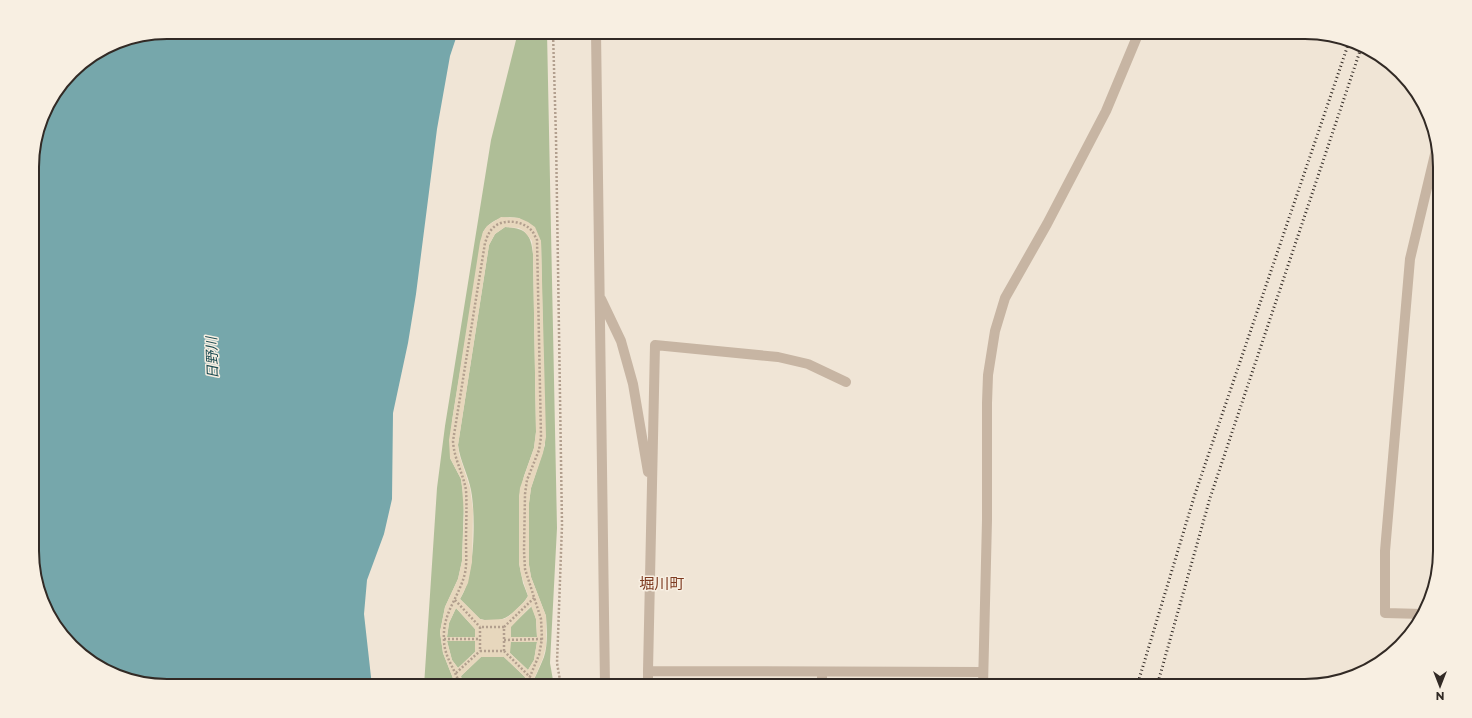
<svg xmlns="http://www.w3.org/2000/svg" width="1472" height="718" font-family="Montserrat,'Noto Sans JP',sans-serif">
	<rect width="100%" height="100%" fill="#f0e5d6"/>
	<path fill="#afbe97" d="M518,32H547L557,528L550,663L554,686H531C535,677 540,667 544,657C548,645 547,629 546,616L531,577L529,565V503L531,488L545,445L541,241L519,218C504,216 492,218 483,232L452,421L450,458L461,479L464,500L462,561L458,579L445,607L440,632L443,653L456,686H424L437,488L445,426L491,140Z
		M505,227C525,228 531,233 533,254L536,432L534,448L524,476L519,497V563L523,583L528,596C525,601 522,604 518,608C506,620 497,623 480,619L460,599C475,577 476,516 471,490C468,474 460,461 458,445L489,245L495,234Z
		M532,606L536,619L537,637H510V627Z
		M456,608L475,629V637H447L449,623Z
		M447,641H475V652L458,668L452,660Z
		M510,642H537L534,660L528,670L510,653Z
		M481,657H504L525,677L524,686H463L461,676Z"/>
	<path fill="#e7d7bd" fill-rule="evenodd" d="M501,217L519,218L528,222L535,227L541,241L546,437L543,453L531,488L529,503V565L531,577L546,616V646L543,658L531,686H524L525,677L504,657H481L461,676L463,686H456L443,653L440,632L445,607L458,579L462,561L464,514L462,487L461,479L450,458L449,440L480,242L483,232L487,226ZM505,227L519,228L524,231L532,241L533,254L536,432L534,448L520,488L519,497V563L521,574L528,596L525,601L509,616L504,619L484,620L480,619L460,599L468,583L472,562L473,510L470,488L459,454L458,445L489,245L495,234ZM531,606L536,619L537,637H511V627ZM456,608L475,629V637H447L449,623ZM447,641H475V652L458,668L452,660ZM511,642H537L534,660L528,670L510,653Z"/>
	<path fill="#76a7ab" d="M167,32H458L450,56L437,129L416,294L408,343L393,413L392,499L384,534L367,580L364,614L372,686H167L107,672L60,633L33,569L32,158L46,107L78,66L116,42Z"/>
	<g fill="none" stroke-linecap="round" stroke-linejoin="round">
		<path stroke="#b29f8e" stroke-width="2.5" stroke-dasharray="2 2" stroke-linecap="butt" d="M553,32L556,138L562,525L557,663L561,686
			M455,600L480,627
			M504,627L534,598
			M444,639H480
			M504,640L542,639
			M504,651V627H480V651H504L530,677
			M456,673L480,651
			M460,686C456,670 444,657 444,640C442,613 459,598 465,573C467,563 466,553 466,543C466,525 467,508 466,490C463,473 454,459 453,441L485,243C487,237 489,231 494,227C504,218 524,221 532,231C534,233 535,237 537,240L541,437L539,450L527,480L525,494L524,551L525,569L541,619L542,639L539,655L526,686"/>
		<path stroke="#c7b5a3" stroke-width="10" d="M596,32L605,686
			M601,299L621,341L633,384L648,472
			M1423,614L1385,613V551L1410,259L1437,146
			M648,671L655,345L778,357L808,364L846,382
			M648,686V671L983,672
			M822,686V672
			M983,686L987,520V403L988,375L995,331L1005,298L1047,224L1106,111L1139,32"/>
		<path stroke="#322a25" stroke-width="3" stroke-dasharray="1 3" stroke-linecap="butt" d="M1137,686L1195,494L1349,42
			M1157,686L1210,498L1362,45"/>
	</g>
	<g text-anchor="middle" stroke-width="3" stroke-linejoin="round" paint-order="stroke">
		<g font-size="14" font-style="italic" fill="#1c4c52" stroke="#f8efe2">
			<text transform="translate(212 358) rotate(-92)" y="5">日野川</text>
		</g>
		<g font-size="15" fill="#7e3b21" stroke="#f8efe2">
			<text x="662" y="589">堀川町</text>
		</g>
	</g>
	<path d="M0 0H1472V718H0ZM167 39H1305A128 128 0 0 1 1433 167V551A128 128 0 0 1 1305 679H167A128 128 0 0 1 39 551V167A128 128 0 0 1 167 39Z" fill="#f8efe2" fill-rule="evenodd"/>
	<path fill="none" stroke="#322a25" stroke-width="2" d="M167 39H1305A128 128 0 0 1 1433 167V551A128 128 0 0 1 1305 679H167A128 128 0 0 1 39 551V167A128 128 0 0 1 167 39Z"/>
	<g transform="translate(1440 686) rotate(180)" stroke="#f8efe2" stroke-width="3" paint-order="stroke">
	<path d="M0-3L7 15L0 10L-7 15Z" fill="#322a25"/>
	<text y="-6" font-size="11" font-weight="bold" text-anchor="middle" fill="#322a25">N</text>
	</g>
</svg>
